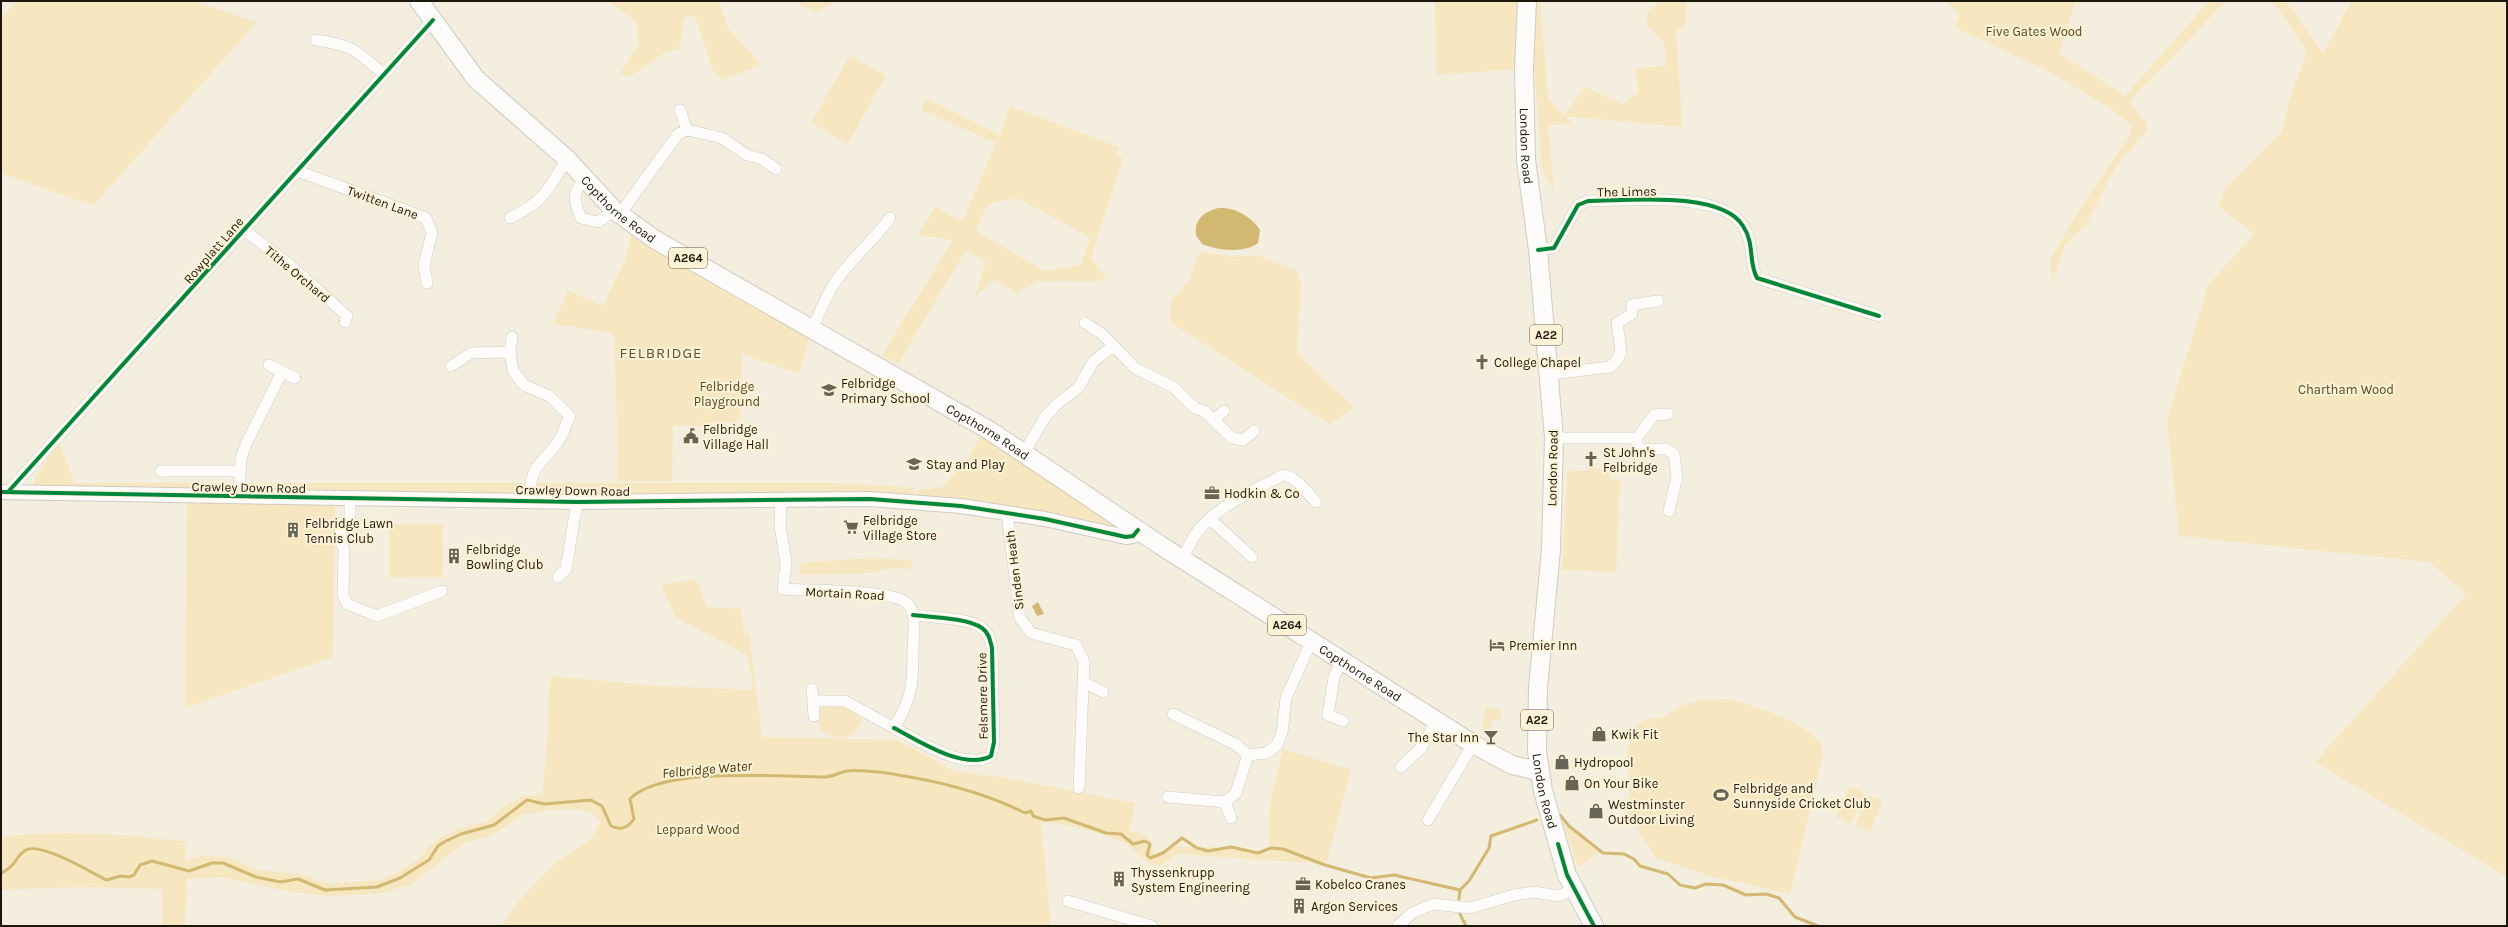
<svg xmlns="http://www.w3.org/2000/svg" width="2508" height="927" font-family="Karla,sans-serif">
	<rect width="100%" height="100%" fill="#f4eedf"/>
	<path fill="#f7e7c1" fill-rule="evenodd" d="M17,1H192L257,22L93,206L1,173V19Z
		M607,1H719L728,28L761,65L724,80L714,73L695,16L684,18L679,49L664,53L629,77L620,73L639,45L636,21Z
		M792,1H834L817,13Z
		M1435,1H1540L1548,99L1564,116L1585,87L1623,104L1639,92L1634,69L1666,66L1664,43L1647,24V12L1662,1H1686V23L1676,31L1682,127L1564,116L1573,124L1548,125L1554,192L1542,167L1534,68L1436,75Z
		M1946,1H2076L2059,53L2125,96L2209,1H2226L2129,102L2147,124V131L2116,166L2086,225L2065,245L2052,283L2050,259L2081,207L2130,135L2132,125L2111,109L2050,72L1954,27L1960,16Z
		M2273,1H2286L2323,54L2352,1H2507V877L2315,762L2466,594L2429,562L2178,536L2177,512L2167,420L2208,285L2254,234L2218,206L2226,188L2282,131L2290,97L2306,56L2304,47Z
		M850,55L886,76L847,144L811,123Z
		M926,98L1000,135L1010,106L1119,147L1116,156L1123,158L1091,258L1106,277L1099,281H1040L1017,293L994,280L975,297L986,262L966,250L898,364L882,355L953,240L918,235L935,207L962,222L996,143L921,110ZM1017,198L1090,237L1081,265L1045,271L976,231L988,204Z
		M633,224L811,331L799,374L742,354L740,419L735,422H710L709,426H673L672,481H617L618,453L614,333L553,324L568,290L603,306L626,258Z
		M1206,252L1233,257L1256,255L1296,270L1301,283L1297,353L1354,408L1329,424L1170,322L1171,301L1189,281L1199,253Z
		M981,436L988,441L991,438L1120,527L1118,530L916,495V490L942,487L964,463Z
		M59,442L75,483H835C861,486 889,484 914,488V495L866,491L813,493L809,496L33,489L35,478Z
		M1588,468L1610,469L1609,479L1620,480L1616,572L1562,570L1567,470L1588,471Z
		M187,501L335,504L333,657L185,708Z
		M389,524H443V578L389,577Z
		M868,558L911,560L912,569L890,568L869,573L800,575L801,563Z
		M696,579L707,607L741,609L744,634L749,633L762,737L897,740L955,771L1007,778L1135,803L1130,831C1148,835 1151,836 1154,855L1169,847H1211L1269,854L1270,803L1283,749L1351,770L1326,864L1176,854L1159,867C1145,864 1139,853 1127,845C1102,830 1069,826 1041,821L1051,926H502L518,902L555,863L591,839L601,821L592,813L577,809H558L522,815L492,835L463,844L410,885L382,893L326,896L286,891L222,877L187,879L185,926H163L162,889L79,887L1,890V837C62,829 122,834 184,841L186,861L203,855L229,858L259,870L301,874L325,883L376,881L397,873L421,858L428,847L439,838L458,829L489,821L502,808L523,796L542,795L547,744L549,684L552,676L646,685L753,690L751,672L746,655L676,617L661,585Z
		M1729,699C1750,704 1809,724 1820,743C1822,746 1822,752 1823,755L1790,894L1710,876L1656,858L1632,821L1624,804L1630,801L1627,750L1636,725L1645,720L1666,716L1680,706L1701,700Z
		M823,706H843L862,718C854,742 841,742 820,730L818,712Z
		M1486,707L1502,710L1500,721L1493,719L1489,731L1482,729Z
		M1849,786L1864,793L1851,824L1836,817Z
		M1868,795L1883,801L1870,832L1855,825Z
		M1561,819L1568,827L1599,852L1578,867Z"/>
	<path fill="#d3b871" d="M1219,208C1235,207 1252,217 1260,230L1258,243C1244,254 1216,250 1202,244L1196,235C1194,219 1205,211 1219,208Z
		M1038,602L1044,614L1037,616L1032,606Z"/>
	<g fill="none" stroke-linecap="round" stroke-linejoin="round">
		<path stroke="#d3b871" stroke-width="3" d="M1560,815L1569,826L1603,853L1624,854L1634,859L1640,866L1668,874L1680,885L1695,888L1706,884L1723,885L1746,895L1766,894L1779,898L1795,917L1818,926
			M1,873C16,867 15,856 26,850C41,842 91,872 106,880L121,876L129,877L134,875L140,865L152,861L189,871L212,863H223L256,877L280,882L298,879L325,890L377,887L400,878L429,860L438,846L444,842L461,834L494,825L527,800L544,804L591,800L602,806L611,826C621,831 628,828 634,819L630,799C661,766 780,777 824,777C834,777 839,772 847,771C854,769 890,773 898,775C943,782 985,793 1025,813L1031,811L1033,816L1045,820L1064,818L1106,833L1121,834L1133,844L1145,841L1150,844L1147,855L1150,858L1163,853L1182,838L1197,848L1208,851L1231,847L1258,853L1271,848L1283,849L1325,865L1371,878L1394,875L1460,890L1459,899
			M1460,890L1469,881L1489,848L1491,836L1537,820
			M1460,914L1466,926"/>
		<g stroke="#d0cbbf" stroke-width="12">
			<path id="minor" d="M316,40C352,45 356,50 383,74
				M680,110L687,130
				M299,169L303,173L426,218L432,233L424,265L427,283
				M585,180C571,192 574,202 581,218L598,222L614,210
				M620,214L678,134L687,130L722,138L747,155L762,159L776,169
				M510,218C545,201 547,191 567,159
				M244,230L289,264L347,316L345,322
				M1538,250L1554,248L1578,205L1588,201C1626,201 1721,190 1743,226C1755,244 1748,261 1757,278L1879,316
				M1085,323L1102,334L1135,368L1173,387L1195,408L1204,411L1232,438L1243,440L1254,431
				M811,331C819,315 826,295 836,281C852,258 873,241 890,218
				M512,337L510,352L513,371L524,385L549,396L570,416C566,424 563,434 558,442C540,467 530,464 530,499
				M269,365L295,378
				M451,366L471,353L510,352
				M1550,374L1610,367L1618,359L1621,351L1617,323L1632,314V305L1658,301
				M1214,420L1224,411
				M1554,438H1637L1654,415L1668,414
				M1637,438V445L1641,449H1666L1674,454L1677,477L1669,511
				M1024,453L1045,417L1056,405L1079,387L1093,362L1113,346
				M161,471H239
				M8,492L433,20
				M239,496L241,458L246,444L282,372
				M350,498V523H341L340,539L344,550L343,595L347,604L377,616L442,591
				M781,500L780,526L786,563L783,589C807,591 891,589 907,603C918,613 913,636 913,650C913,685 912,698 894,728L845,701H813L812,689
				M1007,513L1020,618L1031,633L1076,645L1084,662L1079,788
				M1210,519L1252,557
				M1182,560C1186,552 1190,543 1195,535C1212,508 1256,490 1283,475C1295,475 1308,494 1316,502
				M558,577L566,569L577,502
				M1342,660L1334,677L1328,715L1343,721
				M1084,682L1103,692
				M813,701L814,716
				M1173,714L1235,744L1248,755L1266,753L1277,745L1282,733L1286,698L1312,640
				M894,728C919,741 964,771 991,756L994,742L992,648C990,640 989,633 982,628C969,618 930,617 913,615
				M1401,767L1422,747L1437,719
				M1168,797L1225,802L1236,793L1248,755
				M1225,802L1231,818
				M1428,820L1473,744
				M1068,901L1152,926
				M1398,926L1412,913L1433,904L1470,908L1514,895L1534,892L1558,896L1574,889"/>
		</g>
		<g stroke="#d0cbbf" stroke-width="16">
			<path id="tertiary" d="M1,492L577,502L870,499L961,506L1045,519L1126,537L1133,536L1138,530"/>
		</g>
		<g stroke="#d0cbbf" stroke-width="20">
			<g id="trunk">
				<path id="s1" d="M419,1L476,79L567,159L614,210L654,239L992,432L1160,545L1473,744L1512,765L1539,771"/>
				<path id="s2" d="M1527,1L1524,69L1526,160L1538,250L1554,438L1551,549L1538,688L1537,751L1543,791L1567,875L1594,926"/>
			</g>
		</g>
		<use href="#minor" stroke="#fdfcfa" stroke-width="11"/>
		<use href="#tertiary" stroke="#fdfcfa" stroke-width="14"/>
		<use href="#trunk" stroke="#fdfcfa" stroke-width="18"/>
		<g stroke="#fdf2d6" stroke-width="6">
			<path id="cycleway" d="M1538,250L1554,248L1578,205L1588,201C1626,201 1721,190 1743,226C1755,244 1748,261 1757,278L1879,316
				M1,492L577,502L870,499L961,506L1045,519L1126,537L1133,536L1138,530
				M8,492L433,20
				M894,728C919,741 964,771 991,756L994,742L992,648C990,640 989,633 982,628C969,618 930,617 913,615
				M1558,844L1567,875L1594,926"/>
		</g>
		<use href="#cycleway" stroke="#00873e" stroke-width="4"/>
	</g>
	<defs>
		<g id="church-bare" transform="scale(1.2)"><path d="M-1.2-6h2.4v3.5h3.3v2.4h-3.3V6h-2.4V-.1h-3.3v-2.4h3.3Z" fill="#686357" stroke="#fdf2d6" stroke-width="2.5" paint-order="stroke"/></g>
		<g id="school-bare" transform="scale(1.2)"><path d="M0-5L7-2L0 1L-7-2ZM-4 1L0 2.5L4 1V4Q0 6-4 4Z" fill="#686357" stroke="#fdf2d6" stroke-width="2.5" paint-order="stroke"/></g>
		<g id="civic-bare" transform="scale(1.2)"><path d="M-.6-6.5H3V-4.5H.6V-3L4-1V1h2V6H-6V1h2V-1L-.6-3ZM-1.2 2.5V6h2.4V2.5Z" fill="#686357" stroke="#fdf2d6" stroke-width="2.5" paint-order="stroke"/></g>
		<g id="office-bare" transform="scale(1.2)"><path d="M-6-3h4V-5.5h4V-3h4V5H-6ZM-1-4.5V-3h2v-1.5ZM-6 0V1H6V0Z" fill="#686357" stroke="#fdf2d6" stroke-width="2.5" paint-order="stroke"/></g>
		<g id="supermarket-bare" transform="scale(1.2)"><path d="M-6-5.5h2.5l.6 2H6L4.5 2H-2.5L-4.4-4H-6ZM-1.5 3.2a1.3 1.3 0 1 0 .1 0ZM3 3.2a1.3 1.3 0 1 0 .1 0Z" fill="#686357" stroke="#fdf2d6" stroke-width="2.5" paint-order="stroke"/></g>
		<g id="building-bare" transform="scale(1.2)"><path d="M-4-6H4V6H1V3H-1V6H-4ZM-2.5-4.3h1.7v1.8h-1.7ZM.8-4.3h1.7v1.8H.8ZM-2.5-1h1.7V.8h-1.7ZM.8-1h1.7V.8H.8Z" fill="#686357" stroke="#fdf2d6" stroke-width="2.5" paint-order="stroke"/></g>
		<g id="hotel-bare" transform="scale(1.2)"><path d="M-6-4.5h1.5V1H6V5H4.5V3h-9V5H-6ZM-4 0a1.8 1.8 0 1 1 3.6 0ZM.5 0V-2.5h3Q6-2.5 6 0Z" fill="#686357" stroke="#fdf2d6" stroke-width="2.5" paint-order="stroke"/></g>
		<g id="shop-bare" transform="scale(1.2)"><path d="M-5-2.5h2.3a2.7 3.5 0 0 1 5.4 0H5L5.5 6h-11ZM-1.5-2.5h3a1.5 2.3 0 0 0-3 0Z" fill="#686357" stroke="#fdf2d6" stroke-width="2.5" paint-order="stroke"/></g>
		<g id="bar-bare" transform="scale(1.2)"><path d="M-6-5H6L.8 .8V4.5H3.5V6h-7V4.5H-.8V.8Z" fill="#686357" stroke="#fdf2d6" stroke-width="2.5" paint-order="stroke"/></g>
		<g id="stadium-bare" transform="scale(1.2)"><path d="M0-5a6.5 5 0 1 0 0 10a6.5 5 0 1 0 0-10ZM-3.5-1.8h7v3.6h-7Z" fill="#686357" stroke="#fdf2d6" stroke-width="2.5" paint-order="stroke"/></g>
	</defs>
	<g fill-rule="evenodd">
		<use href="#church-bare" x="1482" y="362"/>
		<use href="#school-bare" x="829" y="390"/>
		<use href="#civic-bare" x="691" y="436"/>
		<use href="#church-bare" x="1591" y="459"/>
		<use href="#school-bare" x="914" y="464"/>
		<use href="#office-bare" x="1212" y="493"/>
		<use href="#supermarket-bare" x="851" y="527"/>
		<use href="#building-bare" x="293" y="530"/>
		<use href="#building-bare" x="454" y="556"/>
		<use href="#hotel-bare" x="1497" y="645"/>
		<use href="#shop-bare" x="1599" y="734"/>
		<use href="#bar-bare" x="1491" y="737"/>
		<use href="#shop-bare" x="1562" y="762"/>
		<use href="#shop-bare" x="1572" y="783"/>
		<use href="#stadium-bare" x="1721" y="795"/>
		<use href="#shop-bare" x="1596" y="811"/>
		<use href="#building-bare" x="1119" y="879"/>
		<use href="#office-bare" x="1303" y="884"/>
		<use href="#building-bare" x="1299" y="906"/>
	</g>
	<g text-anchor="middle" stroke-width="4" stroke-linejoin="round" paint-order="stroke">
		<g fill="#fdf2d6" stroke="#60594a" stroke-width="1">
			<rect x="669" y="248" width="38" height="20" rx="3"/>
			<rect x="1530" y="325" width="32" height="20" rx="3"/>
			<rect x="1268" y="615" width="38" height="20" rx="3"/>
			<rect x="1521" y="710" width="32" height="20" rx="3"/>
		</g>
		<g font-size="12" font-weight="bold" fill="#1c180e">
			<text x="688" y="262">A264</text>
			<text x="1546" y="339">A22</text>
			<text x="1287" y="629">A264</text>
			<text x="1537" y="724">A22</text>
		</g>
		<g font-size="13" fill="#574820" stroke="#fdf2d6">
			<text x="2034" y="36">Five Gates Wood</text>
			<text x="727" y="391">Felbridge<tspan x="727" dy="15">Playground</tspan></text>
			<text x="2346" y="394">Chartham Wood</text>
			<text x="698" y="834">Leppard Wood</text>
		</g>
		<g font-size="13" fill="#1c180e" stroke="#fdf2d6">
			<text dy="5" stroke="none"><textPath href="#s2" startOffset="145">London Road</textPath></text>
			<text transform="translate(1627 191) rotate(-1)" y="5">The Limes</text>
			<text transform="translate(383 202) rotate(20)" y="5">Twitten Lane</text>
			<text dy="5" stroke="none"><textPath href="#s1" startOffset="290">Copthorne Road</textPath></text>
			<text transform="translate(213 250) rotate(-49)" y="5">Rowplatt Lane</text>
			<text transform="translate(298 274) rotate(40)" y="5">Tithe Orchard</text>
			<text dy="5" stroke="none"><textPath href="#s1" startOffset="722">Copthorne Road</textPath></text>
			<text transform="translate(1552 468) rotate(-89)" y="5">London Road</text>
			<text transform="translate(249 487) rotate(1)" y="5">Crawley Down Road</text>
			<text transform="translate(573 490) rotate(1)" y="5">Crawley Down Road</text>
			<text transform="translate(1014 570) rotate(-97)" y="5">Sinden Heath</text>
			<text transform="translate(845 593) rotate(3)" y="5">Mortain Road</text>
			<text dy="5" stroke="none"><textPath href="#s1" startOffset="1166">Copthorne Road</textPath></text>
			<text transform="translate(982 696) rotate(-91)" y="5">Felsmere Drive</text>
			<text dy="5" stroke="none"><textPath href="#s2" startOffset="793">London Road</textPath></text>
		</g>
		<g font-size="13" fill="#1c180e" stroke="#fdf2d6" text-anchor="start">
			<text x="1494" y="367">College Chapel</text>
			<text x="841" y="388">Felbridge<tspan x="841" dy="15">Primary School</tspan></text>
			<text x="703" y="434">Felbridge<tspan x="703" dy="15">Village Hall</tspan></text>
			<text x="1603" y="457">St John's<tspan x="1603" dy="15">Felbridge</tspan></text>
			<text x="926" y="469">Stay and Play</text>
			<text x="1224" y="498">Hodkin &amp; Co</text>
			<text x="863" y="525">Felbridge<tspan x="863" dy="15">Village Store</tspan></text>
			<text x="305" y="528">Felbridge Lawn<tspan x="305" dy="15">Tennis Club</tspan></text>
			<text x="466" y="554">Felbridge<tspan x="466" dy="15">Bowling Club</tspan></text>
			<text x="1509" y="650">Premier Inn</text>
			<text x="1611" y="739">Kwik Fit</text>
			<text x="1479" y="742" text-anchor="end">The Star Inn</text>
			<text x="1574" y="767">Hydropool</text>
			<text x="1584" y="788">On Your Bike</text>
			<text x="1733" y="793">Felbridge and<tspan x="1733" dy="15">Sunnyside Cricket Club</tspan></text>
			<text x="1608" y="809">Westminster<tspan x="1608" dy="15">Outdoor Living</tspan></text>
			<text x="1131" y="877">Thyssenkrupp<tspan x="1131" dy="15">System Engineering</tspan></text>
			<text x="1315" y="889">Kobelco Cranes</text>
			<text x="1311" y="911">Argon Services</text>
		</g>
		<g font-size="14" font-style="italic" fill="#45350c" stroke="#fdf2d6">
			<text transform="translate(707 769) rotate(-5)" y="5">Felbridge Water</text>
		</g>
		<g font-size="15" letter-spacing="1" fill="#5c523b" stroke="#fdf2d6">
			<text x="661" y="358">FELBRIDGE</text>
		</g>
	</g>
	<rect width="2508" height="927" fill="none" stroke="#1c180e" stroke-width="4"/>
</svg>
